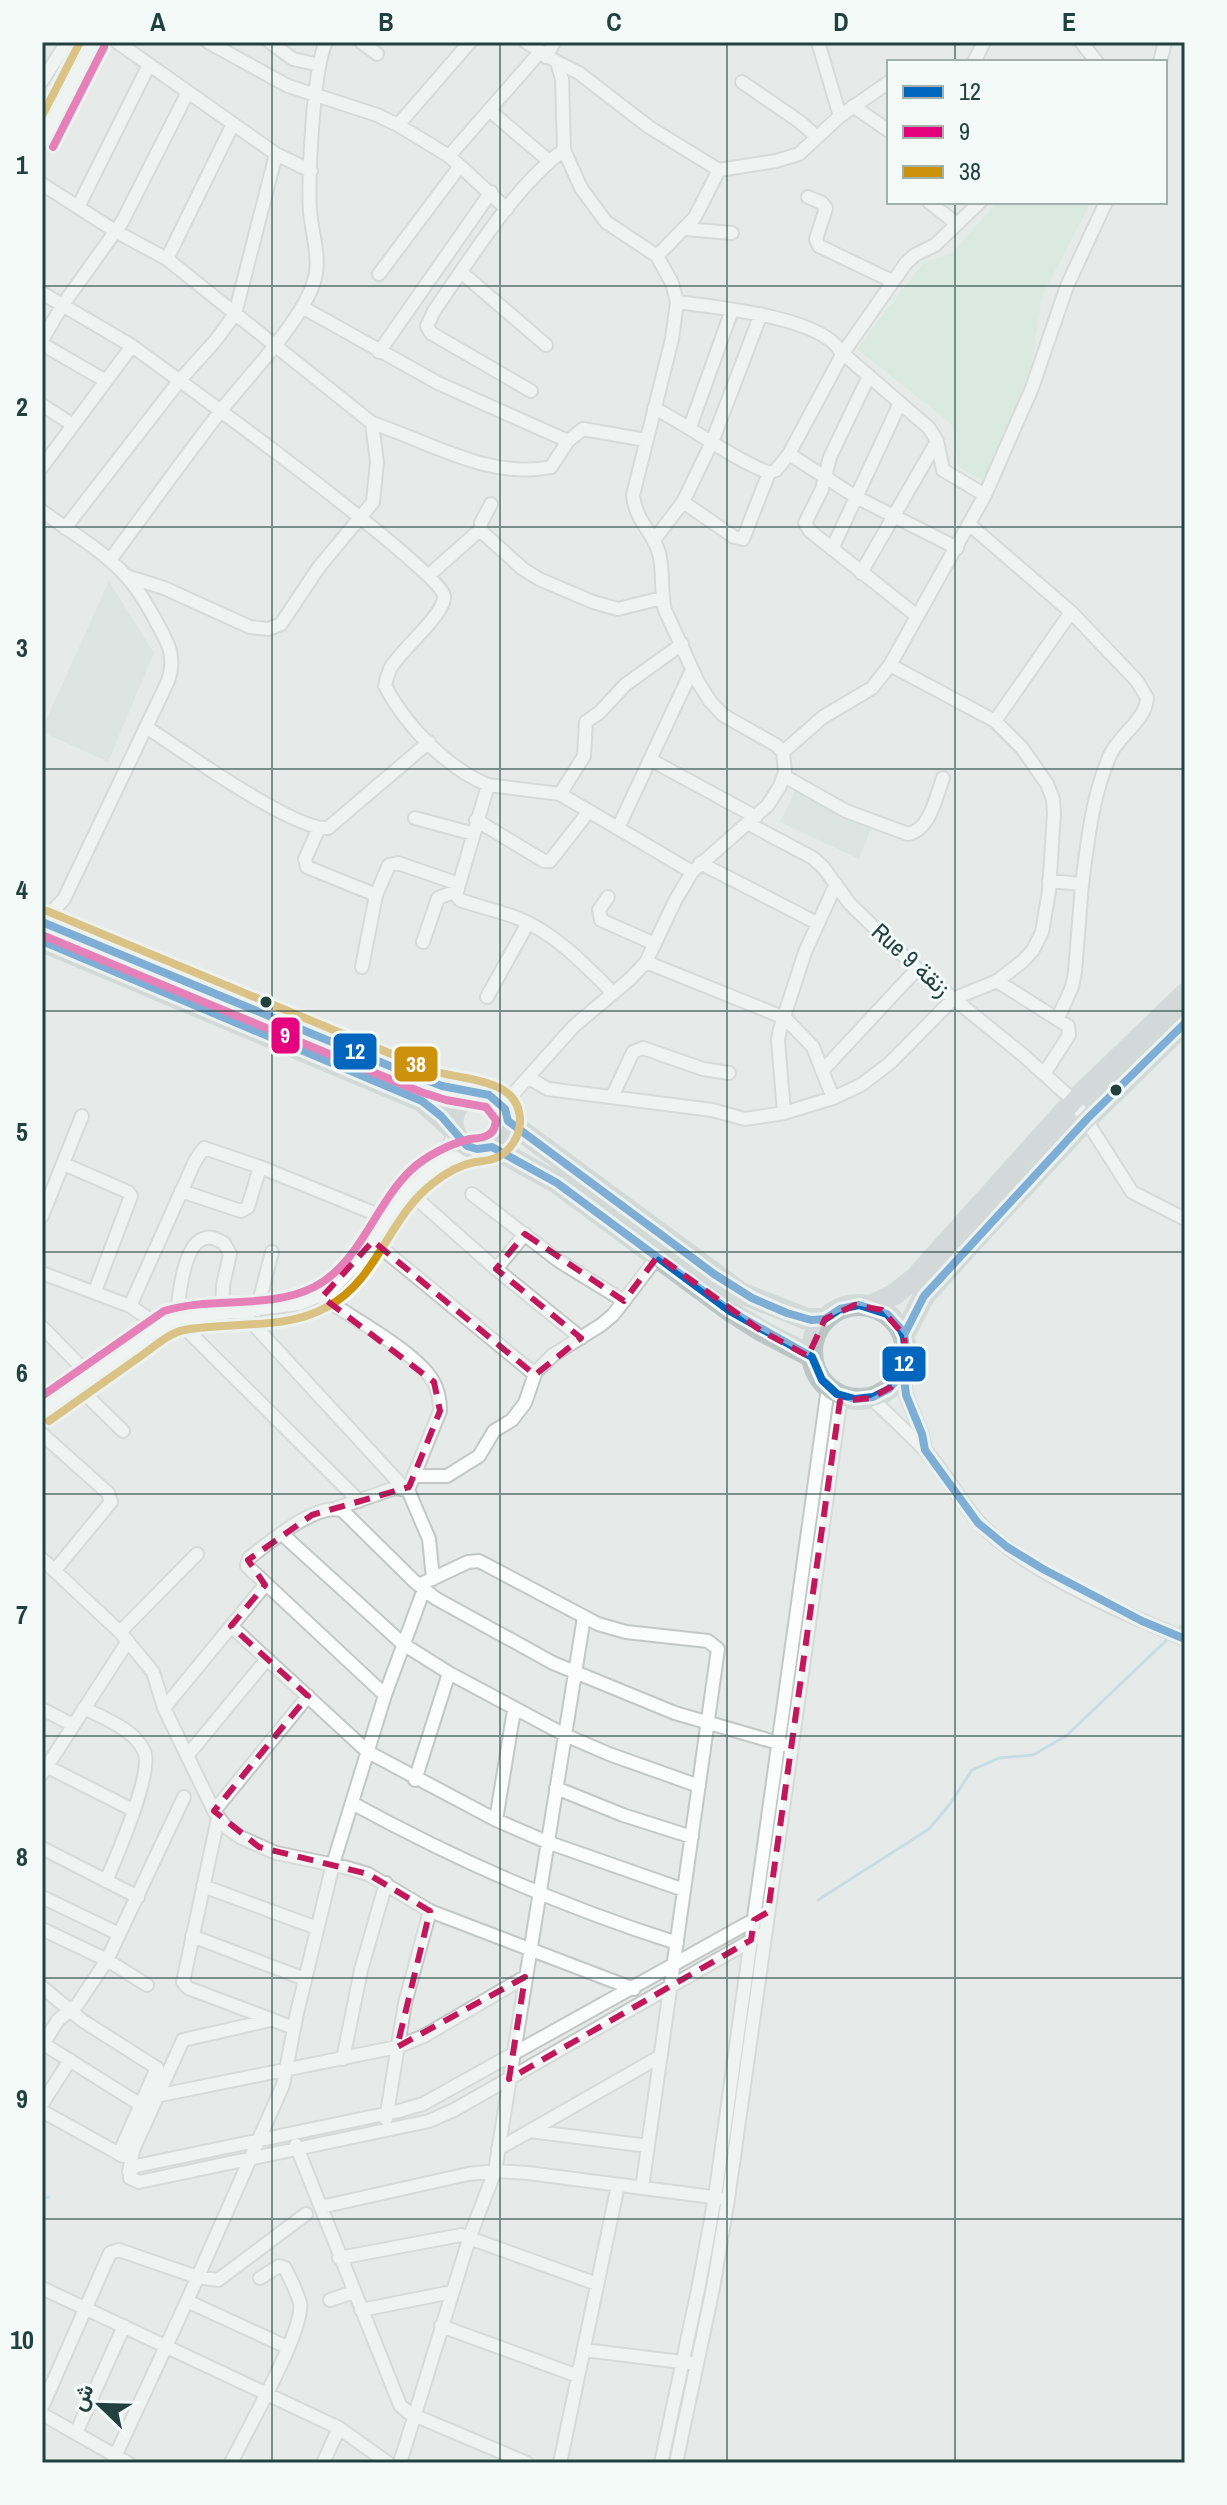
<svg xmlns="http://www.w3.org/2000/svg" width="1227" height="2505" font-family="'Archivo Narrow',Vazirmatn,sans-serif">
	<rect width="100%" height="100%" fill="#e6ebe9"/>
	<path fill="#d3ddda" d="M109,581L154,653L108,762L42,732V729Z
		M795,791L872,826L859,859L780,822Z"/>
	<path fill="#cde6d7" d="M997,202H1091L1042,296L1030,372L983,481L958,466L953,425L857,349L923,263L952,253Z"/>
	<g fill="none" stroke-linecap="round" stroke-linejoin="round">
		<path stroke="#a3cddd" stroke-width="3" d="M1177,1630L1185,1623
			M818,1900L929,1829L950,1804L972,1770L999,1758L1033,1755L1066,1736L1171,1636
			M42,2198L49,2197"/>
		<g stroke="#c3c8c7" stroke-width="16">
			<path id="minor" d="M117,42L276,154L311,171
				M208,42L288,86L377,115L398,125L449,156L507,209
				M270,42L293,59L319,65
				M361,42L377,54
				M818,42L840,116
				M1081,42L1097,62
				M546,57L554,42
				M557,62L579,73L649,127L719,170
				M974,62L984,42
				M1160,62L1165,42
				M42,81L67,42
				M742,82L800,122L817,137
				M853,106L889,131
				M489,110L549,161
				M398,125L470,42
				M42,142L93,42
				M449,156L540,52
				M42,184L115,231L167,259L372,423L377,462L373,502L319,567L281,624L269,629L250,627L164,588L126,576
				M808,197L822,203L826,208L816,239L819,246L892,281
				M929,202L957,224
				M78,207L149,65
				M685,229L732,233
				M657,256L695,217L719,170L776,161L799,154L840,116L889,82
				M167,259L233,124
				M461,272L546,345
				M379,274L460,166
				M42,293L132,346
				M677,302C715,307 821,317 840,351L929,428L937,441L943,470L985,495
				M302,307L438,383L568,441
				M42,340L62,306L122,222L188,92
				M42,344L104,380
				M379,352L491,192
				M869,376L830,457L822,489L805,523L810,531L917,616
				M531,391L431,333L427,326L434,311C469,261 515,185 564,150
				M42,405L73,425
				M654,408C693,428 728,456 769,473L776,470L789,454L843,353L906,263L915,255L935,245L980,202
				M372,423C428,441 489,480 551,467L568,441L583,429L646,440
				M690,427L732,310
				M789,454L856,497L957,548
				M42,467L132,346C171,374 441,570 444,596C446,614 400,650 390,669C388,674 386,680 385,686C406,726 447,768 488,785L560,794L692,872
				M683,502L734,537L743,539L769,473
				M491,504L481,523L482,532L523,569L539,579L593,602L618,609L662,598
				M42,511C70,532 103,550 126,576C139,590 148,606 157,623C169,644 176,657 168,681L64,899L42,922
				M970,525L1071,612L1137,681L1147,698C1146,720 1119,735 1110,755C1092,797 1088,839 1082,884L1049,881
				M65,528L180,380L216,340L235,314L276,154
				M654,540L683,502L712,442L761,314
				M832,549L900,403
				M110,560C148,509 184,458 223,408C249,375 310,313 316,273C319,253 312,232 310,212C308,179 313,69 326,42
				M861,573L937,441
				M429,575L481,529
				M995,721L1071,612
				M146,727C180,749 294,831 328,828L429,742
				M783,752L823,717L872,688L890,665L985,495L1032,388L1067,286L1106,202
				M651,760L756,817
				M784,776L846,811L908,834C930,830 936,797 943,778
				M488,785L456,895L460,900C480,907 500,911 520,919C557,935 585,965 613,993
				M560,794L584,756L586,722L600,712L625,685L682,644
				M415,818L474,834
				M476,820L544,861H550L589,811
				M749,824L813,858L823,867L850,904L917,969L1023,1055L1074,1101L1132,1192L1185,1219
				M319,828L305,859L307,867L376,895
				M618,828L692,670
				M700,863L817,923
				M608,897L599,910L601,920L655,944
				M423,942L438,898L456,891
				M646,962L785,1018L813,1047L833,1098
				M362,967L376,895L389,865L398,863L459,884
				M997,981L1068,1026L1069,1035L1044,1074
				M487,997L528,923
				M1058,1018L1072,987L1075,972L1082,884
				M822,1071L917,969
				M529,1078L548,1089L712,1110L745,1119L784,1113L833,1098L861,1085L890,1063L953,999L997,981L1023,961L1033,950L1042,932L1049,891L1054,813L1053,799L1047,784L1022,748L995,721L890,665
				M612,1097L633,1052L643,1048L703,1069L729,1073
				M498,1101L514,1093L574,1026L630,979L646,962L675,901L692,872L768,805L780,786L785,772L783,752L776,745L723,715L710,701L698,682L665,610C660,591 664,571 659,553C652,530 635,520 633,495L672,339L677,302L672,283L657,256L606,222L581,188L564,150L562,79L557,62L526,42
				M784,1113L778,1040L780,1029L805,952L836,884
				M64,1164L128,1192L131,1196L95,1291
				M438,1165L475,1150
				M407,1190L496,1269L581,1338
				M181,1191L241,1211L248,1207L260,1167
				M472,1194L559,1261L624,1301
				M42,1216L82,1116
				M373,1241L532,1372L539,1369L553,1355L601,1325L613,1315L658,1256
				M496,1269L525,1234
				M42,1273L130,1306L161,1327
				M322,1297C352,1318 415,1351 433,1381C439,1391 440,1400 440,1411L408,1490
				M130,1306L195,1161L204,1148L260,1167L386,1218
				M257,1310L272,1252
				M242,1312L404,1488
				M222,1314L223,1285L230,1254L224,1243C218,1240 212,1236 206,1238C183,1241 178,1301 177,1320L359,1501
				M42,1327L90,1376
				M903,1369L906,1395L922,1434L925,1450
				M76,1385L123,1431
				M871,1398C889,1415 907,1432 924,1449C949,1476 964,1511 992,1535C1041,1578 1125,1614 1185,1639
				M42,1411L169,1322L182,1318L299,1304L329,1292L356,1265L400,1199L445,1156L454,1133
				M42,1434L108,1493L111,1502L55,1570
				M414,1476H447L479,1456L494,1431L512,1420L525,1403L536,1371
				M337,1508L395,1488L408,1490L429,1539L433,1579
				M282,1534L403,1644L449,1673L565,1735L609,1754L699,1786
				M42,1559L120,1632L153,1672L164,1708L214,1811L226,1827L240,1837L276,1853L344,1867L368,1874L430,1911L634,1989
				M419,1585L468,1562L479,1561L598,1624L626,1632L708,1641L718,1649L642,2188
				M231,1626L368,1752L496,1820L547,1842L684,1890
				M120,1632L197,1554
				M385,1695L247,1566L249,1558C269,1543 318,1500 343,1511L414,1581L435,1598L553,1663L675,1713L785,1745
				M84,1708C105,1719 134,1729 144,1751C154,1771 116,1858 106,1881
				M164,1708L265,1585
				M42,1709L73,1725
				M187,1756L267,1659
				M42,1764L133,1810
				M42,1774L128,1641
				M415,1780L449,1673
				M556,1788L623,1815L692,1837
				M352,1803C456,1860 563,1907 677,1943
				M214,1811L308,1696
				M218,1818L183,1982L188,1988L294,2028
				M496,1820L514,1710
				M42,1848L138,1897
				M203,1886L317,1928
				M42,1897L119,1934
				M42,1929L107,1960L147,1985
				M766,1932L454,2110L429,2121L139,2182L130,2178L131,2169L136,2166L399,2111L423,2104L768,1912
				M192,1936L305,1979
				M42,1987L83,2021L157,2068L119,2154
				M42,2043L141,2105
				M42,2046L58,2020L77,2005L107,1960L184,1797
				M343,2059L361,1970L386,1883
				M156,2096L397,2047L424,2036L525,1977
				M42,2104L70,2060
				M42,2111L123,2156
				M386,2119L405,2003L430,1911
				M530,2131L648,2146
				M296,2145L400,2405L409,2413L527,2463
				M498,2149L661,2056
				M129,2172L133,2150L183,2040L271,2020
				M321,2207L468,2174L495,2171L528,2173L720,2198
				M339,2258L461,2235L597,2284
				M42,2288L339,2428L388,2463
				M330,2300L354,2292
				M187,2301L283,2085L297,2013L333,1864L385,1695L424,1589
				M361,2310L452,2292
				M441,2326L578,2376
				M584,2350L690,2363
				M42,2407L110,2253L119,2250L197,2277L218,2280L306,2214
				M42,2414L128,2463
				M76,2433L124,2326
				M112,2463L187,2301L287,2347
				M231,2463C245,2433 305,2330 300,2303C297,2291 290,2279 285,2268L279,2266L260,2278
				M323,2463L339,2428
				M400,2463L470,2236L495,2171L584,1617
				M560,2463L618,2185
				M661,2463L699,2285L715,2197L828,1388
				M676,2463L713,2288L728,2199L841,1397"/>
		</g>
		<g stroke="#bdc7c5" stroke-width="22">
			<path id="highway" d="M42,922L397,1069C413,1075 428,1082 444,1087C457,1090 484,1092 493,1097C505,1104 510,1117 507,1129C504,1137 498,1144 491,1148C457,1163 433,1109 475,1094
				M42,941L422,1101L453,1129
				M508,1121L741,1293L807,1319H825
				M492,1147L557,1183L730,1311L760,1330L812,1357
				M812 1352a47 47 0 1 1 94 0a47 47 0 1 1-94 0Z
				M871,1306L895,1294L915,1278L1074,1101L1185,994
				M904,1335L924,1296L976,1238L1087,1119L1185,1023"/>
		</g>
		<use href="#minor" stroke="#fbfcfc" stroke-width="12"/>
		<use href="#highway" stroke="#bac4c3" stroke-width="18"/>
		<g stroke="#f4faf8" stroke-width="14">
			<path id="bus-1" d="M42,922L397,1069L442,1086L489,1095L505,1109L508,1121L714,1274L752,1298L787,1313L811,1320L825,1319L840,1309L859,1305L887,1314L900,1328L904,1337L906,1358L900,1376L889,1389L873,1397L855,1399L837,1394L822,1380L812,1357L730,1311L557,1183L492,1147L477,1149L467,1146L441,1116L422,1101L42,941
				M1185,1023L1087,1119L924,1296L904,1335L906,1347L903,1369L906,1395L922,1434L925,1450L978,1523L1007,1547L1043,1569L1142,1621L1185,1639"/>
		</g>
		<g stroke="#f4faf8" stroke-width="14">
			<path id="bus-2" d="M53,147L104,47
				M42,935L421,1092L446,1100L486,1107L496,1120C495,1127 494,1132 488,1135C482,1139 476,1138 470,1139C449,1144 426,1156 411,1170C375,1204 360,1264 314,1287C269,1310 212,1296 164,1311L42,1396"/>
		</g>
		<g stroke="#f4faf8" stroke-width="14">
			<path id="bus-3" d="M42,116L80,42
				M47,911L430,1070C460,1081 522,1076 520,1123C519,1137 511,1150 498,1157C490,1161 483,1161 475,1162C460,1165 444,1174 432,1184C388,1218 378,1280 327,1307C284,1331 231,1321 184,1330C168,1333 152,1349 138,1358C108,1379 79,1400 49,1421"/>
		</g>
		<use href="#bus-1" stroke="#0065bd" stroke-width="8"/>
		<use href="#bus-2" stroke="#e5007d" stroke-width="8"/>
		<use href="#bus-3" stroke="#cc920c" stroke-width="8"/>
	</g>
	<path d="M0 0H1227V2505H0ZM525,1234L624,1301L658,1256L760,1330L808,1356L825,1319L855,1305L882,1310L904,1335L906,1358L891,1387L871,1398L840,1401L768,1912L754,1920L751,1940L509,2079L525,1977L397,2047L430,1911L368,1874L259,1847L214,1811L308,1696L231,1626L265,1585L248,1560L312,1515L409,1487L440,1411L434,1382L322,1297L373,1241L535,1375L581,1338L496,1269Z" fill="#e6ebe9" fill-opacity=".55" fill-rule="evenodd"/>
	<path fill="none" stroke="#c2185b" stroke-width="6" stroke-dasharray="16 10" stroke-linejoin="round" d="M525,1234L624,1301L658,1256L760,1330L808,1356L825,1319L855,1305L882,1310L904,1335L906,1358L891,1387L871,1398L840,1401L768,1912L754,1920L751,1940L509,2079L525,1977L397,2047L430,1911L368,1874L259,1847L214,1811L308,1696L231,1626L265,1585L248,1560L312,1515L409,1487L440,1411L434,1382L322,1297L373,1241L535,1375L581,1338L496,1269Z"/>
	<path fill="none" stroke="#20413d" stroke-width="2" stroke-opacity="0.55" d="M272,42V2463M500,42V2463M727,42V2463M955,42V62M955,202V2463M42,286H1185M42,527H1185M42,769H1185M42,1011H1185M42,1252H1185M42,1494H1185M42,1736H1185M42,1978H1185M42,2219H1185"/>
	<g fill="#20413d" stroke="#f4faf8" stroke-width="3">
		<circle cx="266" cy="1002" r="7"/>
		<circle cx="1116" cy="1090" r="7"/>
	</g>
	<g text-anchor="middle" stroke-width="6" stroke-linejoin="round" paint-order="stroke">
		<g font-size="24" fill="#20413d" stroke="#f4faf8">
			<text transform="translate(911 960) rotate(42)" y="8">Rue 9 زنقة</text>
		</g>
	</g>
	<g stroke="#f4faf8" stroke-width="3">
		<rect x="270" y="1016" width="31" height="39" rx="8" fill="#e5007d"/>
		<rect x="332" y="1032" width="46" height="39" rx="8" fill="#0065bd"/>
		<rect x="393" y="1045" width="46" height="38" rx="8" fill="#cc920c"/>
		<rect x="881" y="1345" width="46" height="38" rx="8" fill="#0065bd"/>
	</g>
	<g font-size="22" text-anchor="middle" font-weight="bold" fill="#fff">
		<text x="285" y="1043">9</text>
		<text x="355" y="1059">12</text>
		<text x="416" y="1072">38</text>
		<text x="904" y="1371">12</text>
	</g>
	<rect width="1227" height="2505" fill="none" stroke="#f4faf8" stroke-width="88"/>
	<rect x="887" y="60" width="280" height="144" fill="#f4faf8" stroke="#9fb0ad" stroke-width="2"/>
	<rect x="903" y="86" width="40" height="12" fill="#0065bd" stroke="#9fb0ad" stroke-width="2"/>
	<text x="959" y="100" font-size="24" fill="#20413d">12</text>
	<rect x="903" y="126" width="40" height="12" fill="#e5007d" stroke="#9fb0ad" stroke-width="2"/>
	<text x="959" y="140" font-size="24" fill="#20413d">9</text>
	<rect x="903" y="166" width="40" height="12" fill="#cc920c" stroke="#9fb0ad" stroke-width="2"/>
	<text x="959" y="180" font-size="24" fill="#20413d">38</text>
	<g transform="translate(100 2405) rotate(293)" stroke="#f4faf8" stroke-width="6" paint-order="stroke">
	<path d="M0-6L14 30L0 20L-14 30Z" fill="#20413d"/>
	<text y="-12" font-size="22" font-weight="bold" text-anchor="middle" fill="#20413d">ش</text>
	</g>
	<rect x="44" y="44" width="1139" height="2417" fill="none" stroke="#20413d" stroke-width="3"/>
	<g font-size="26" text-anchor="middle" font-weight="bold" fill="#20413d">
		<text x="158" y="31">A</text>
		<text x="386" y="31">B</text>
		<text x="614" y="31">C</text>
		<text x="841" y="31">D</text>
		<text x="1069" y="31">E</text>
		<text x="22" y="174">1</text>
		<text x="22" y="416">2</text>
		<text x="22" y="657">3</text>
		<text x="22" y="899">4</text>
		<text x="22" y="1141">5</text>
		<text x="22" y="1382">6</text>
		<text x="22" y="1624">7</text>
		<text x="22" y="1866">8</text>
		<text x="22" y="2108">9</text>
		<text x="22" y="2349">10</text>
	</g>
</svg>
